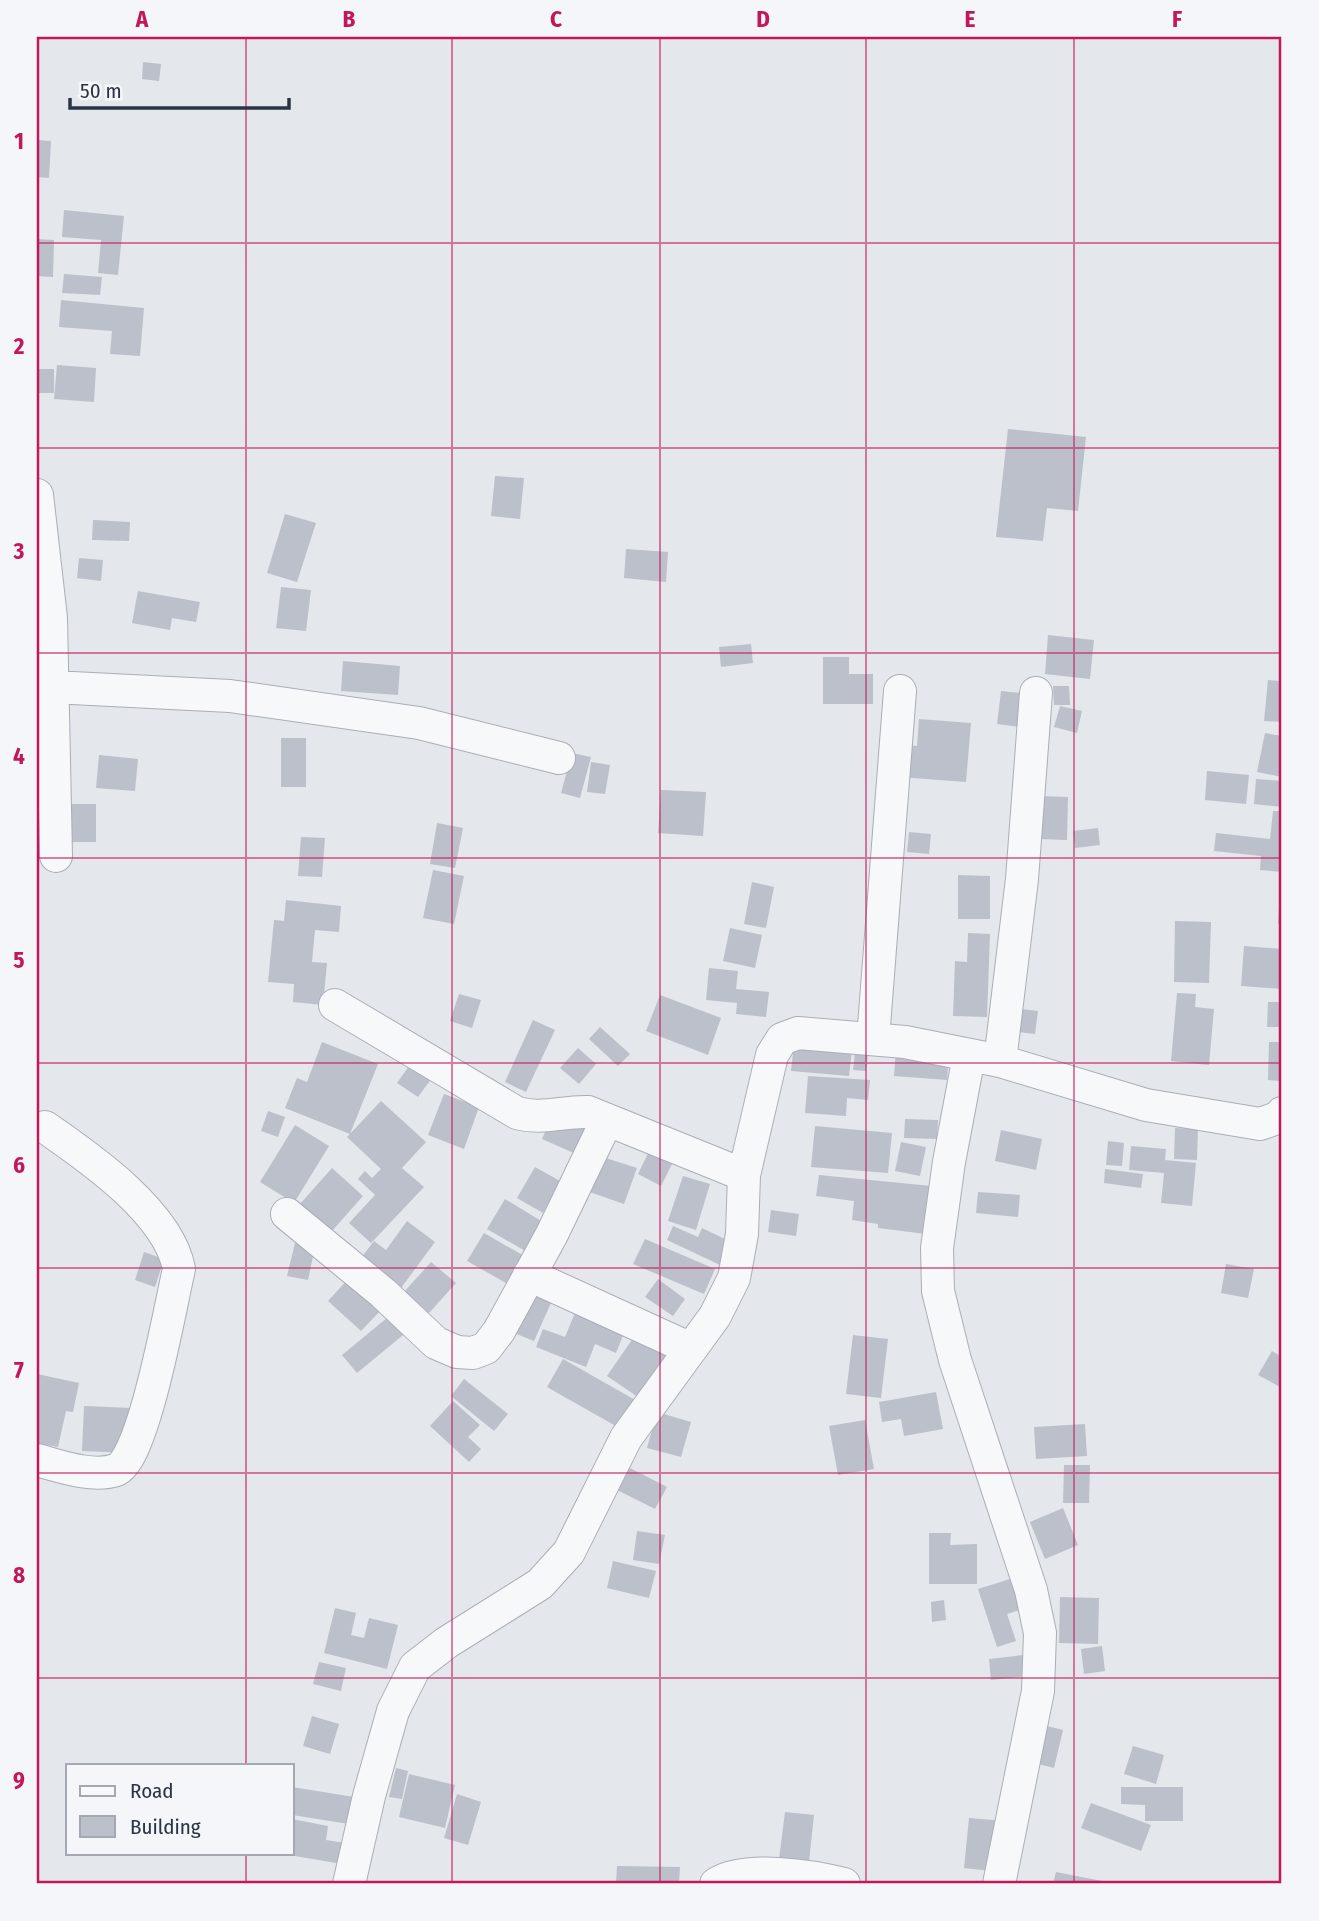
<svg xmlns="http://www.w3.org/2000/svg" width="1319" height="1921" font-family="'Fira Sans Condensed',sans-serif">
	<rect width="100%" height="100%" fill="#e4e7ec"/>
	<path fill="#bbc0ca" d="M143,62L161,64L159,81L142,79Z
		M37,140L51,141L49,178L37,177Z
		M64,210L124,216L118,275L98,273L101,240L62,237Z
		M37,239L54,240L53,277L37,276Z
		M64,274L102,277L100,295L62,293Z
		M61,300L144,308L140,356L110,354L112,331L59,327Z
		M57,365L96,368L94,402L54,399Z
		M37,369H54V393H37Z
		M1008,429L1086,437L1078,511L1047,508L1043,541L996,537Z
		M495,476L524,478L520,519L491,516Z
		M285,514L316,523L297,582L267,573Z
		M93,520L130,522L129,541L92,540Z
		M626,549L668,552L666,582L624,578Z
		M79,558L103,560L101,581L77,578Z
		M281,587L311,590L306,631L276,628Z
		M138,591L200,602L196,622L172,618L170,630L132,623Z
		M1048,635L1094,640L1090,679L1045,674Z
		M751,644L753,663L721,667L719,647Z
		M823,657H849V674H873V704H823Z
		M343,661L400,666L398,695L341,691Z
		M1268,680L1282,681V722L1264,721Z
		M1053,686H1069L1070,705H1054Z
		M1001,691L1032,694L1029,728L997,724Z
		M1060,706L1082,711L1077,733L1054,727Z
		M919,719L971,723L966,782L899,777L902,745L917,746Z
		M1265,733L1282,736V777L1257,772Z
		M281,738H306V787H281Z
		M572,753L591,757L580,798L561,793Z
		M99,755L138,759L135,791L96,788Z
		M591,762L610,765L605,794L587,792Z
		M1207,771L1249,775L1246,804L1205,800Z
		M1256,779L1282,781V807L1254,804Z
		M661,790L706,792L703,836L658,833Z
		M1039,796L1068,797L1067,840L1039,839Z
		M66,804H96V842H66Z
		M1273,811H1282V872L1260,870L1261,856L1214,851L1216,833L1270,839Z
		M437,823L463,828L455,868L430,864Z
		M1098,828L1100,845L1075,848L1073,831Z
		M909,832L931,834L929,854L907,852Z
		M301,837L325,838L322,877L298,876Z
		M433,870L464,876L454,924L423,918Z
		M958,875L990,876V919H958Z
		M752,882L774,887L766,928L744,924Z
		M1280,890H1282V924H1278Z
		M286,900L341,906L339,932L315,930L312,962L327,963L323,1005L293,1002L294,984L268,982L274,920L284,921Z
		M1175,921L1211,922L1209,983L1174,982Z
		M730,928L762,935L755,968L723,961Z
		M968,933L990,934L987,1017L953,1016L955,961L967,962Z
		M1244,946L1282,949V989L1241,986Z
		M709,968L738,971L736,989L769,992L766,1017L736,1014L737,1003L706,1000Z
		M1177,993L1196,994L1195,1007L1214,1009L1209,1065L1171,1061Z
		M459,994L481,1000L472,1028L450,1021Z
		M660,995L721,1018L708,1055L646,1031Z
		M1268,1002H1282V1027H1267Z
		M1022,1009L1038,1011L1035,1034L1018,1032Z
		M533,1020L555,1030L526,1092L505,1082Z
		M600,1027L630,1054L618,1066L589,1039Z
		M795,1035L853,1041L849,1076L791,1071Z
		M322,1042L378,1064L350,1134L285,1108L297,1078L307,1082Z
		M1269,1042H1282V1081L1268,1080Z
		M856,1044L869,1046L866,1071L853,1070Z
		M578,1048L596,1064L579,1084L560,1068Z
		M896,1050L949,1054L947,1080L894,1076Z
		M419,1052L440,1067L418,1097L397,1083Z
		M808,1076L870,1080L868,1100L847,1098L846,1116L805,1113Z
		M444,1094L479,1107L464,1149L428,1135Z
		M381,1101L426,1142L402,1168L424,1187L371,1243L349,1223L375,1195L358,1179L365,1171L372,1178L381,1169L347,1137Z
		M559,1101L593,1116L576,1154L542,1139Z
		M268,1111L285,1117L278,1137L261,1131Z
		M905,1119L938,1120L937,1139L904,1138Z
		M295,1125L329,1146L294,1203L260,1182Z
		M815,1126L892,1133L888,1173L811,1167Z
		M1175,1128L1198,1129L1197,1160L1174,1159Z
		M1001,1130L1042,1139L1036,1170L995,1161Z
		M654,1141L678,1152L661,1186L638,1174Z
		M1108,1141L1124,1143L1122,1166L1106,1165Z
		M901,1142L926,1147L920,1176L895,1171Z
		M1131,1146L1166,1149L1165,1160L1196,1163L1192,1206L1161,1203L1164,1173L1129,1170Z
		M593,1154L637,1168L624,1204L581,1189Z
		M535,1167L560,1181L543,1213L517,1198Z
		M332,1168L363,1196L332,1231L300,1204Z
		M1105,1169L1143,1174L1141,1188L1104,1183Z
		M819,1175L942,1187L934,1235L878,1228V1224L852,1220L854,1201L816,1196Z
		M683,1176L710,1184L696,1230L668,1221Z
		M978,1192L1020,1195L1018,1217L976,1213Z
		M505,1199L551,1227L534,1256L487,1229Z
		M771,1210L799,1214L796,1236L768,1232Z
		M407,1221L435,1242L401,1288L361,1258L374,1241L386,1250Z
		M673,1226L698,1237L702,1228L731,1242L720,1265L667,1240Z
		M484,1233L531,1260L515,1288L467,1261Z
		M645,1239L715,1269L704,1294L633,1264Z
		M295,1243L315,1247L308,1280L287,1276Z
		M144,1252L164,1259L155,1287L135,1280Z
		M431,1262L456,1283L429,1313L404,1292Z
		M1226,1264L1254,1269L1248,1298L1221,1293Z
		M350,1277L383,1308L361,1331L328,1301Z
		M658,1279L685,1299L673,1316L645,1297Z
		M529,1282L555,1294L534,1341L507,1330Z
		M579,1303L628,1323L616,1353L595,1344L586,1367L536,1347L543,1329L565,1337Z
		M393,1313L408,1331L357,1373L342,1355Z
		M638,1331L672,1354L641,1399L607,1376Z
		M853,1335L888,1339L881,1398L846,1394Z
		M1272,1351L1282,1357V1388L1258,1375Z
		M563,1359L637,1401L621,1429L547,1387Z
		M37,1374L79,1383L73,1412L66,1411L58,1447L37,1443Z
		M464,1379L508,1414L494,1431L451,1396Z
		M936,1392L943,1429L904,1436L901,1419L882,1422L879,1402Z
		M453,1401L480,1425L468,1437L481,1449L469,1462L430,1426Z
		M84,1406L132,1408L131,1453L82,1451Z
		M657,1412L691,1422L681,1457L647,1448Z
		M865,1420L874,1469L838,1475L829,1426Z
		M1085,1424L1087,1456L1036,1459L1034,1427Z
		M624,1465L667,1487L655,1509L613,1488Z
		M1064,1465H1090L1089,1503H1063Z
		M1063,1508L1078,1545L1045,1559L1030,1522Z
		M637,1531L665,1535L659,1564L633,1560Z
		M929,1533H951L950,1545L977,1544V1584H929Z
		M613,1561L656,1571L649,1598L607,1588Z
		M1023,1575L1033,1606L1007,1614L1016,1641L997,1647L978,1589Z
		M1060,1597L1099,1598L1098,1644L1059,1643Z
		M944,1600L946,1620L932,1622L931,1602Z
		M335,1608L356,1613L351,1635L364,1638L369,1618L398,1625L387,1669L324,1653Z
		M1102,1646L1105,1671L1084,1674L1081,1649Z
		M1032,1654L1035,1675L991,1680L989,1659Z
		M319,1662L346,1668L341,1691L313,1684Z
		M312,1716L339,1724L330,1754L303,1746Z
		M1047,1726L1063,1730L1054,1768L1038,1764Z
		M1133,1746L1164,1755L1156,1784L1124,1774Z
		M396,1768L408,1771L402,1799L389,1797Z
		M409,1774L455,1785L445,1828L399,1817Z
		M292,1787L354,1797L349,1824L292,1815Z
		M1121,1787H1183V1821H1145V1805L1121,1804Z
		M457,1794L481,1802L468,1845L444,1838Z
		M1091,1803L1151,1825L1141,1851L1081,1828Z
		M785,1812L814,1815L809,1862L779,1859Z
		M969,1818L1005,1821L1000,1872L964,1868Z
		M292,1819L328,1826L326,1840L351,1844L348,1865L283,1854L292,1853Z
		M617,1866L680,1867L679,1884H616Z
		M1056,1872L1102,1881L1101,1884H1053Z"/>
	<g fill="none" stroke-linecap="round" stroke-linejoin="round">
		<g stroke="#a9aeb7" stroke-width="34">
			<path id="street" d="M37,495L51,618L56,856
				M52,687L230,696L419,723L559,758
				M335,1005L517,1113C542,1120 563,1111 588,1112L744,1175
				M873,1039L900,691
				M969,1056L949,1162L937,1248L938,1291L955,1360L1031,1590L1040,1633L1038,1691L999,1884
				M1000,1061L1022,879L1036,693
				M287,1214L383,1293L436,1343L457,1352L473,1353L486,1348L499,1331L552,1234L607,1120
				M529,1275L691,1349
				M37,1460C60,1466 92,1478 116,1470C144,1460 171,1302 179,1269C169,1213 90,1158 45,1127
				M349,1884L369,1796L393,1711L415,1667L446,1643L540,1584L569,1552L626,1438L715,1316L734,1278L742,1234L744,1175L772,1055L782,1039L798,1033L905,1042L1000,1061L1146,1105L1260,1124L1280,1117L1282,1113
				M716,1884C744,1865 813,1876 844,1884"/>
		</g>
		<use href="#street" stroke="#f7f8fa" stroke-width="32"/>
	</g>
	<path fill="none" stroke="#c2185b" stroke-width="2" stroke-opacity="0.55" d="M246,37V1765M452,37V1884M660,37V1884M866,37V1884M1074,37V1884M37,243H1282M37,448H1282M37,653H1282M37,858H1282M37,1063H1282M37,1268H1282M37,1473H1282M37,1678H1282M246,1853V1884"/>
	<rect width="1319" height="1921" fill="none" stroke="#f4f6f9" stroke-width="77"/>
	<rect x="66" y="1764" width="228" height="91" fill="#f4f6f9" stroke="#a4a8b1" stroke-width="2"/>
	<rect x="80" y="1786" width="35" height="10" fill="#f7f8fa" stroke="#a4a8b1" stroke-width="2"/>
	<text x="130" y="1798" font-size="21" fill="#2b3445">Road</text>
	<rect x="80" y="1816" width="35" height="21" fill="#bbc0ca" stroke="#a4a8b1" stroke-width="2"/>
	<text x="130" y="1834" font-size="21" fill="#2b3445">Building</text>
	<path d="M70 98v10h219v-10" fill="none" stroke="#2b3445" stroke-width="3.5"/>
	<text x="80" y="98" font-size="21" fill="#2b3445" stroke="#f4f6f9" stroke-width="5" paint-order="stroke">50 m</text>
	<rect x="38" y="38" width="1242" height="1844" fill="none" stroke="#c2185b" stroke-width="2.5"/>
	<g font-size="23" text-anchor="middle" font-weight="bold" fill="#c2185b">
		<text x="142" y="27">A</text>
		<text x="349" y="27">B</text>
		<text x="556" y="27">C</text>
		<text x="763" y="27">D</text>
		<text x="970" y="27">E</text>
		<text x="1177" y="27">F</text>
		<text x="19" y="149">1</text>
		<text x="19" y="354">2</text>
		<text x="19" y="559">3</text>
		<text x="19" y="764">4</text>
		<text x="19" y="968">5</text>
		<text x="19" y="1173">6</text>
		<text x="19" y="1378">7</text>
		<text x="19" y="1583">8</text>
		<text x="19" y="1788">9</text>
	</g>
</svg>
